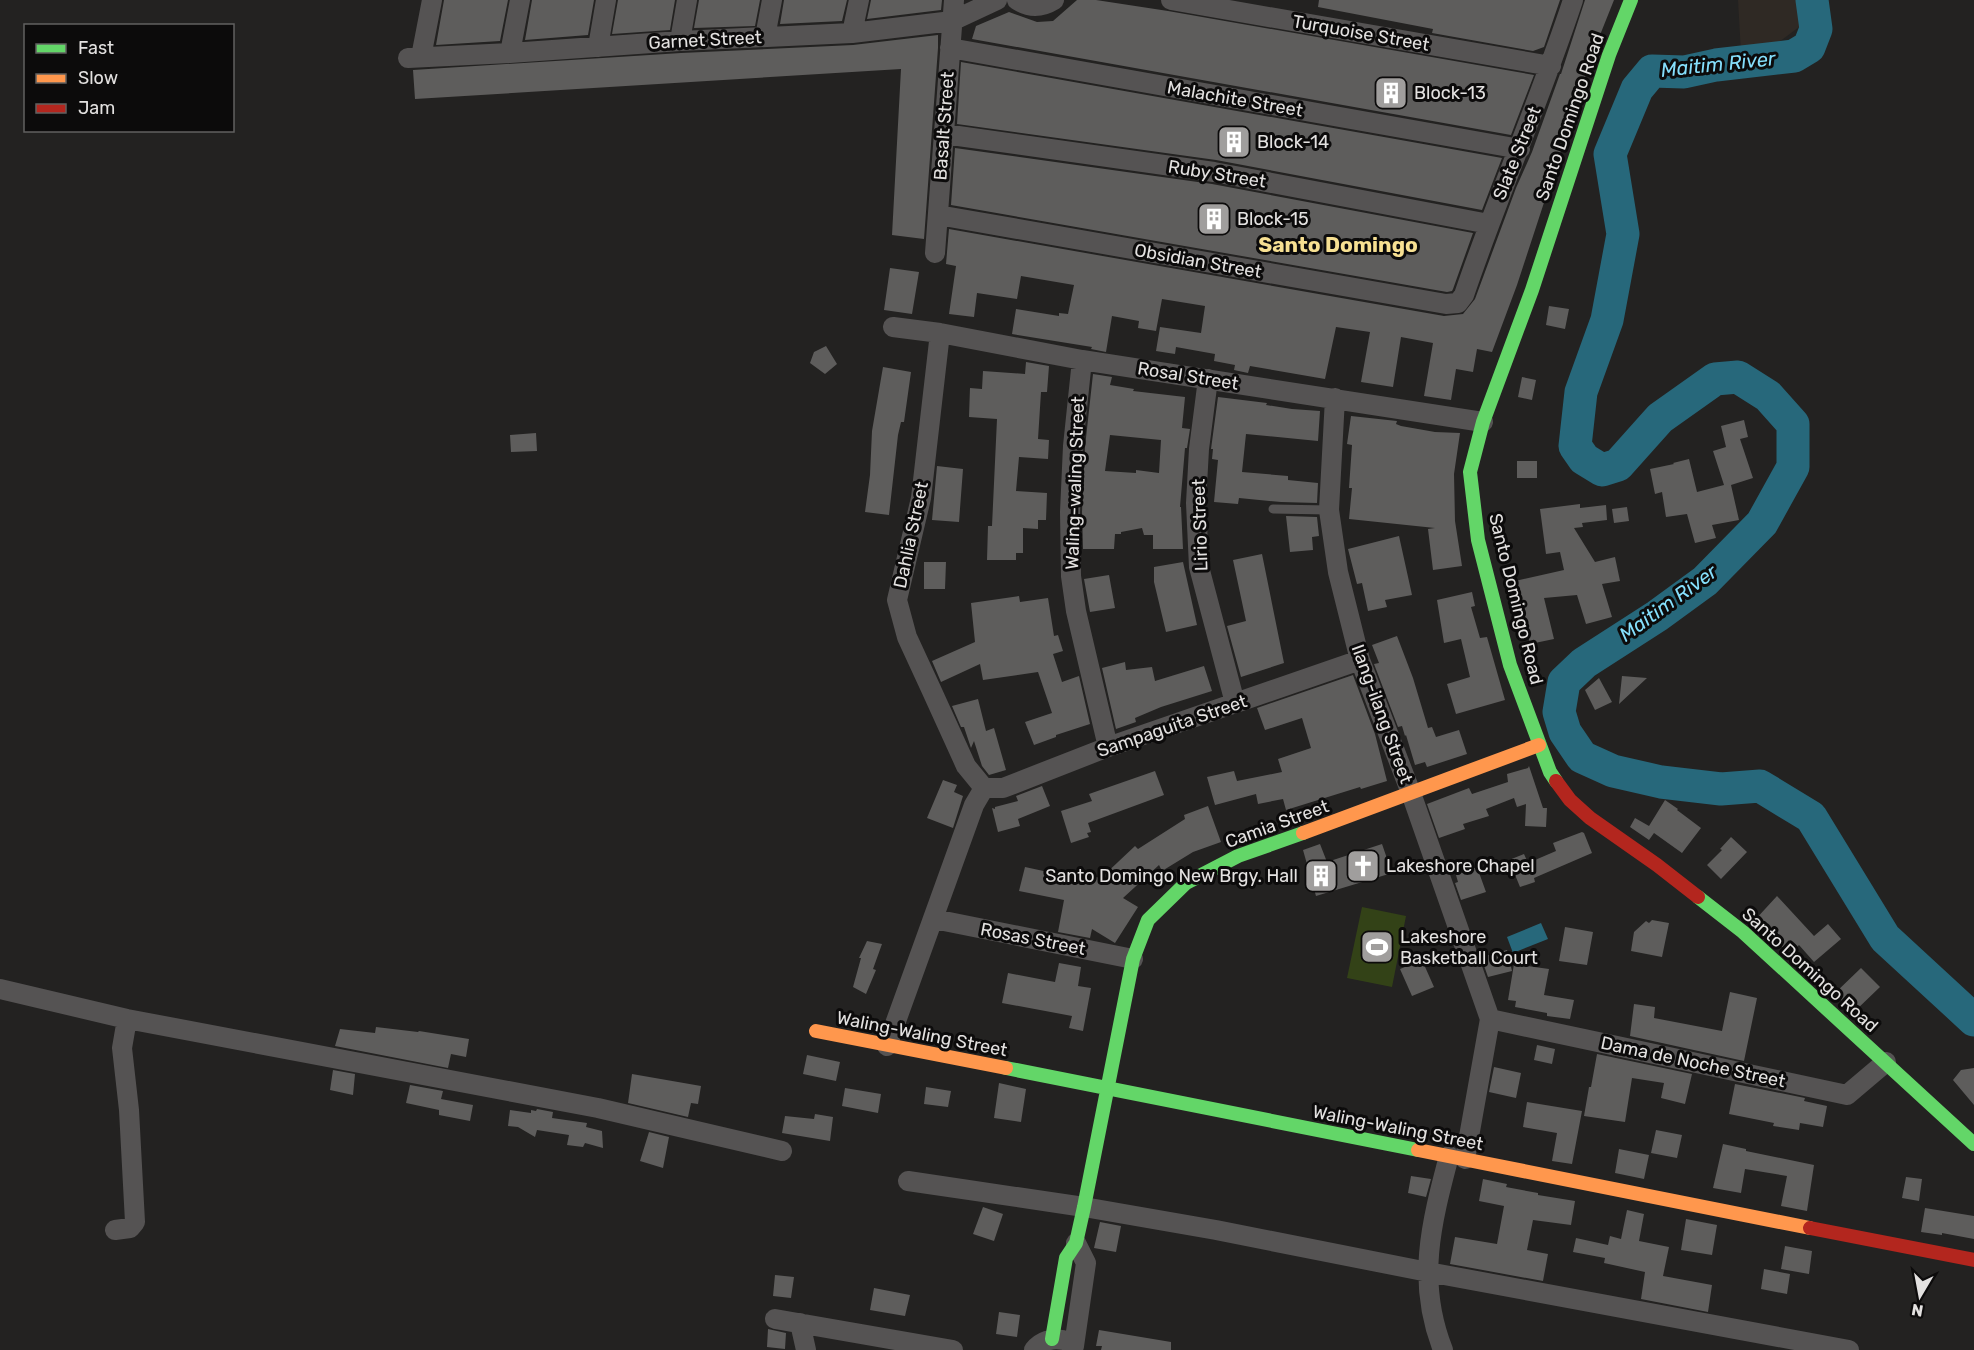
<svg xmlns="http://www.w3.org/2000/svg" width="1974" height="1350" font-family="Rubik,sans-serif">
	<rect width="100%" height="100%" fill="#232221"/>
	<path fill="#2f2924" d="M1738,0H1803L1799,27L1775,45L1741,53Z"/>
	<path fill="#334217" d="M1362,907L1406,916L1392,987L1347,978Z"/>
	<path fill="#27687b" d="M1541,923L1548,939L1513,953L1507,937Z"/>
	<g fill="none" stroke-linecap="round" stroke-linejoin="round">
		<path stroke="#27687b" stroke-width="33" d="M1812,0L1816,29L1809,47L1794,56L1716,65L1684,72L1652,71L1637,89L1610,154L1623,234L1607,320L1581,392L1575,446L1584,459L1602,470L1618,465L1660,418L1715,379L1738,377L1768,396L1793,424V467L1762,523L1705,581L1657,616L1584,663L1564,682L1559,712L1565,732L1582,757L1613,771L1661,782L1721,789L1760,786L1811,817L1885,938L1974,1020"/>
	</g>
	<path fill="#5e5d5c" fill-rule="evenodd" d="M444,0H508L500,41L436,45Z
		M532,0H594L588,35L525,40Z
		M618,0H675L670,30L612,34Z
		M699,0H760L755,26L694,28Z
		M784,0H847L842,21L780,24Z
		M871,0H942L941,10L867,19Z
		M1077,0H1096L1168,11L1534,75L1511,135L972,39L976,26L1009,12L1037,22L1053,21Z
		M1319,0H1560L1544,47L1533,51L1432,33L1433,29L1318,7Z
		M1585,0H1614L1594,50L1517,285L1492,352L1477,349L1473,372L1456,369L1451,400L1424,396L1433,343L1401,337L1393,387L1361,382L1370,332L1336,327L1325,379L1250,366L1248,373L1234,370L1235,365L1214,361L1215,354L1176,347L1175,354L1156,351L1160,327L1201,333L1205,306L1162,299L1156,331L1138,328L1139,321L1112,316L1106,352L1091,349L1092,347L1012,334L1016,309L1059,316V313L1068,314L1074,285L1021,276L1017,299L977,293L974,317L949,314L956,266L946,264L949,229L1444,316L1463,314L1475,299L1516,188L1532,152L1560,74H1561Z
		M938,35V48L924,239L892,235L901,69L415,99L413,70L681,53L853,45Z
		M961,62L1502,158L1482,210L1216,160L957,124Z
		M955,148L1212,184L1473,233L1453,289L1452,291L1447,292L951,205Z
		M890,268L919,272L912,314L884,310Z
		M1549,306L1569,309L1565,329L1546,325Z
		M826,346L837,364L825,374L810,363L814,352Z
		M1026,362L1049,366L1047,392H1041L1038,439L1049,440L1048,459L1019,457L1016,491L1047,493L1046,520H1038V529L1023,528V553H1016V560H987L988,526H992L997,419L969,417L970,388L982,389L983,371L1025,374Z
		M883,367L911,372L904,422H901L898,435L889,515L865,512L870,475L872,431Z
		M1093,374L1112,377L1110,385L1134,389L1133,391L1185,397L1182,428L1190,429L1187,448H1185L1180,507H1181L1183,549H1153V535H1144L1142,528L1121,532V534H1115L1114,549H1083L1082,512L1085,447ZM1110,435L1161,440L1159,473L1136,470V473L1105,471Z
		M1522,377L1536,380L1532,400L1518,397Z
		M1218,397L1267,403L1266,405L1292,409L1320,411L1318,441L1246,434L1242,472L1288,476V480L1318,483L1317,503L1281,502L1239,498L1238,504L1214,502L1218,460L1212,459L1213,449H1211Z
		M1351,416L1397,421L1396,424L1401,426L1435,432L1460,433L1454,474L1455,521L1462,566L1433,570L1428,529L1435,528L1349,519L1352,488H1349L1352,445L1347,444Z
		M1744,420L1748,437L1740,439L1753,478L1731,485L1739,520L1712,525L1716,538L1695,543L1687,514L1666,517L1662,492L1655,494L1650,469L1674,464L1673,463L1689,459L1697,492L1724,485L1713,451L1726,447L1721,426Z
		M536,433L537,451L511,452L510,435Z
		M1517,461H1537V478H1517Z
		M937,466L963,469L959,522L932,520Z
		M1580,504V508L1606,505L1607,520L1582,523L1583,527L1574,528L1595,562L1615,557L1620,581L1602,584L1612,617L1586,624L1577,595L1544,598L1554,639L1530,644L1515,581L1564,570L1560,552L1546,554L1540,509Z
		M1627,507L1629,521L1614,523L1612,509Z
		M1286,516L1317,517L1319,536L1312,537L1313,550L1290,552Z
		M1399,536L1412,595L1385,600L1387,607L1368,611L1362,583L1357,584L1348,549Z
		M1262,554L1284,663L1241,677L1227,626L1246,621L1233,560Z
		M924,562H946L945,589H924Z
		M1183,562L1197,625L1166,632L1154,582V567Z
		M1109,575L1115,608L1090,612L1084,579Z
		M1472,592L1475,606L1471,607L1480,638L1487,637L1505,700L1456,714L1447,684L1470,677L1461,639L1444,643L1437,600Z
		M1019,596L1020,602L1048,598L1054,636L1058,635L1063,651L1053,654L1062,682L1079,676L1090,724L1056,735V737L1034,745L1025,722L1052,713L1038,672L983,680L980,664L941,682L932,661L975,642L971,603Z
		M1397,636L1413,678L1428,728L1432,727L1436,737L1459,730L1467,754L1427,767L1425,762L1415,765L1406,735L1405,736L1402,726L1398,727L1374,664L1379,663L1372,645Z
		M1125,662L1126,670L1152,667L1155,681L1204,666L1212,691L1161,707L1135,718L1136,722L1116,729L1102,668Z
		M1353,675L1375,734L1387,781L1361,789L1360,787L1286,810L1283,799L1258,804L1256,794L1215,805L1207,777L1234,771L1237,781L1282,772L1278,759L1311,748L1302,718L1265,730L1257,708Z
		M1622,676L1647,678L1619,704Z
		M1599,678L1612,702L1595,710L1585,690Z
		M978,699L986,731L994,728L1006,770L989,775L982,766L974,741L971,748L964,727H961L952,706Z
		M1529,766L1543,808H1547L1546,827L1525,826L1526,804L1517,807L1514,798L1486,809L1489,816L1463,824L1465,829L1439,838L1427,804L1469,788L1472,794L1508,782L1507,774L1528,768Z
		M1155,771L1164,795L1088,823L1091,832L1087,833L1089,837L1071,843L1061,811L1092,801L1089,794Z
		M943,780L957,785L954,792L963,796L953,828L927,818Z
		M1042,786L1050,806L1018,819L1020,826L998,832L992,808L995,809V807L1018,801L1016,796Z
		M1665,800L1678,809L1677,810L1701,828L1682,853L1654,833L1649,840L1630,827L1635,818L1649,826Z
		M1208,806L1221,842L1193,852L1162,871L1159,865L1123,898L1138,907L1115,943L1092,929L1090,938L1058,932L1064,900L1019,891L1025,867L1062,875L1063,870L1101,878L1135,846L1138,849L1185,819L1184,815Z
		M1582,832L1584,833L1592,853L1534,878L1535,882L1520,887L1509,860L1524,854L1528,863L1556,851L1553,843Z
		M1731,837L1747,852L1721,879L1707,865L1722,850L1720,849Z
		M1320,844L1327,862L1382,844L1392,873L1316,896L1303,850Z
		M1477,867L1486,892L1461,900L1455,883L1458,882L1456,875Z
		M1777,896L1814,936L1828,924L1841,939L1814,962L1799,945L1790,954L1754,921Z
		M1652,920L1669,923L1662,957L1631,951L1634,932L1646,921L1649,923Z
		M1565,927L1593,932L1587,965L1559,961Z
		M867,941L882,944L873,969L876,970L866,994L853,987L861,958H859Z
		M1507,950L1512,971L1488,977L1481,957Z
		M1422,960L1434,987L1412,996L1400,969Z
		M1059,963L1081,967L1078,986L1091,988L1083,1031L1069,1028L1072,1016L1002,1003L1008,973L1055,982Z
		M1514,964L1549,969L1544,995L1574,1000L1570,1019L1547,1016V1013L1515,1007L1516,1001L1508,1000Z
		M1861,968L1880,987L1854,1012L1834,994Z
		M1730,992L1757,998L1744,1061L1630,1036L1634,1004L1655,1007L1654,1018L1722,1031Z
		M376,1027L418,1032L419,1031L469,1039L466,1057L451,1054L448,1068L335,1046L340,1029L375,1033Z
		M1537,1045L1555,1049L1552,1064L1534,1060Z
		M1597,1054L1692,1074L1685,1104L1661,1098L1664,1083L1632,1078L1625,1122L1584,1116L1589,1087H1591Z
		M807,1055L840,1062L836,1081L803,1074Z
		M1494,1067L1521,1073L1516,1098L1489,1092Z
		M1974,1068V1105L1953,1080L1961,1070Z
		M333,1070L355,1074L353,1095L330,1090Z
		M632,1074L701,1086L698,1104L691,1103L688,1117L628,1103Z
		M999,1083L1026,1089L1021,1122L994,1118Z
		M1735,1084L1805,1098L1804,1101L1827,1106L1823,1127L1800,1123L1799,1130L1773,1126L1774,1123L1729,1114Z
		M410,1085L443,1091L441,1099L473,1105L470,1121L439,1115V1110L406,1103Z
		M926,1087L951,1091L948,1107L924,1104Z
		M845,1088L881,1094L878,1113L842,1106Z
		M1527,1102L1582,1111L1572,1164L1552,1161L1557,1133L1523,1127Z
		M537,1109L553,1112L552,1118L587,1123L586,1127L602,1131L603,1148L585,1143L583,1147L567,1145L569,1135L537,1130L535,1137L518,1127L508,1126L510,1110L531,1113V1110L536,1111Z
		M815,1114L833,1117L830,1141L782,1133L785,1116L814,1119Z
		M1656,1130L1682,1135L1677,1158L1651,1153Z
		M649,1132L669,1137L663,1168L640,1161Z
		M1723,1144L1746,1149V1151L1814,1165L1807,1211L1781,1206L1787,1176L1745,1169L1741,1193L1713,1188Z
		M1619,1149L1649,1155L1644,1179L1615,1173Z
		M1411,1176L1431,1179L1426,1197L1408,1193Z
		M1906,1177L1922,1179L1919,1201L1902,1198Z
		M1483,1179L1507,1184L1506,1187L1538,1193V1195L1575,1201L1571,1225L1533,1220L1527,1250L1548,1254L1543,1281L1450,1264L1455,1237L1497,1244L1504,1206L1479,1201Z
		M983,1207L1003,1214L994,1241L973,1234Z
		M1925,1208L1974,1216V1239L1942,1233V1235L1921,1232Z
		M1627,1210L1644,1214L1639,1241L1669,1247L1663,1276L1712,1285L1708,1312L1641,1299L1645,1272L1604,1263L1605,1258L1573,1252L1576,1238L1608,1245L1610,1236L1621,1239Z
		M1686,1219L1717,1225L1712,1255L1681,1250Z
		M1100,1222L1121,1226L1116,1252L1094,1248Z
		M1785,1246L1812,1251L1809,1274L1781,1269Z
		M1764,1269L1790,1274L1787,1294L1761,1289Z
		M775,1275L794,1277L791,1298L773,1296Z
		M874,1288L910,1295L905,1316L870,1310Z
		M999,1312L1020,1315L1017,1337L996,1334Z
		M768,1329L786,1333L785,1349L767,1347Z
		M1099,1330L1171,1342V1350H1101L1102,1346H1096Z"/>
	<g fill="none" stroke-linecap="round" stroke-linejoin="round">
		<path stroke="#555353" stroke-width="9" d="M1273,509L1329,510"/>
		<path stroke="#555353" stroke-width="20" d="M1017,0C1029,8 1041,8 1054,0
			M1171,0L1551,66
			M852,33L859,0
			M765,37L772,0
			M680,41L687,0
			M598,47L606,0
			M950,48L1520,149
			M510,53L520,0
			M421,57L432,0
			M408,58L510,53L680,41L852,33L952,21L997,0
			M944,134L1214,172L1489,224
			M938,215L1446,304L1458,303L1464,295C1498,195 1540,100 1573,0
			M935,253L954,0
			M893,327L940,333L1082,360L1483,422
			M940,333L921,498L897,600L907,637L931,689L966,766L984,788
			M1082,360L1073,446L1070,512L1071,576L1076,611L1108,747
			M1208,379L1199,449L1196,503L1199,567L1235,703
			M1335,398L1329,510L1338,572L1360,660L1411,793L1490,1019L1465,1159
			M984,788H1003L1108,747L1360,660
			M934,919L1133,959
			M0,989L127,1019L598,1108L782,1151
			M1490,1019L1847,1095L1886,1062
			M887,1046L974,805L984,788
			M908,1181L1084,1207L1216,1230L1428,1272L1849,1350
			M115,1230L130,1228L135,1222L129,1110L122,1048L127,1019
			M775,1319L953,1350
			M800,1323L806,1350
			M1074,1346L1086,1263L1076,1243
			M1034,1350C1041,1341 1052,1338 1063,1340
			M1443,1350C1416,1282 1431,1224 1449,1156"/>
		<path stroke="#63d668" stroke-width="14" d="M1556,781L1550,772L1510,665L1478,540L1470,472L1483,422L1532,290L1609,55L1631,0
			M1698,897L1743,932L1974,1144
			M1006,1068L1418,1150
			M1052,1339L1066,1258L1076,1243L1084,1207L1133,959L1148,920L1186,883L1238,856L1303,833"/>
		<path stroke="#ff974d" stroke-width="14" d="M1303,833L1539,745
			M816,1031L1006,1068
			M1418,1150L1810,1228"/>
		<path stroke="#b3261e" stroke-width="14" d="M1556,781L1570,800L1590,818L1657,865L1698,897
			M1810,1228L1974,1260"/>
	</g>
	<defs>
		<g id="building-square" transform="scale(1.725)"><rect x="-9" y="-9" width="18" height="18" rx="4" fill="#a09e9d" stroke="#0c0b0b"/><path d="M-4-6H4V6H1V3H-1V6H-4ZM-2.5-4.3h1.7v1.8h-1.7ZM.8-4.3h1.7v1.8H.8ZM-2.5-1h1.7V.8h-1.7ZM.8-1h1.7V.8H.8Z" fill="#fff"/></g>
		<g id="church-square" transform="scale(1.725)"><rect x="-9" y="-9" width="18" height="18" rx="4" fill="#a09e9d" stroke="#0c0b0b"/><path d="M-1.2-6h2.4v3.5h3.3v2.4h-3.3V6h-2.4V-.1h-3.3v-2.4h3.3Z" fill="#fff"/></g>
		<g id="stadium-square" transform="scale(1.725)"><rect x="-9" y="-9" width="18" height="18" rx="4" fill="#a09e9d" stroke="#0c0b0b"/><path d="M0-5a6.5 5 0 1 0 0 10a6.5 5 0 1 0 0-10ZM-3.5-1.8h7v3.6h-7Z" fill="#fff"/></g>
	</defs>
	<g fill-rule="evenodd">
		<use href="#building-square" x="1391" y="93"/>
		<use href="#building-square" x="1234" y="142"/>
		<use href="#building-square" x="1214" y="219"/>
		<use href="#church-square" x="1363" y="866"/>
		<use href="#building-square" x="1321" y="876"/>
		<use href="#stadium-square" x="1377" y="947"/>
	</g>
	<g text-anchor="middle" stroke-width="6" stroke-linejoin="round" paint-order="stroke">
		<g font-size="18" fill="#e3e1e0" stroke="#0c0b0b">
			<text transform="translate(1361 33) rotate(10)" y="6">Turquoise Street</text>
			<text transform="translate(705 40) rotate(-3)" y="6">Garnet Street</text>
			<text transform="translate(1235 99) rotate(10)" y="6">Malachite Street</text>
			<text transform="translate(1570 117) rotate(-71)" y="6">Santo Domingo Road</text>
			<text transform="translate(944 126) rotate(-86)" y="6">Basalt Street</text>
			<text transform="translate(1517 153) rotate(-68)" y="6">Slate Street</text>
			<text transform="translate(1217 174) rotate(9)" y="6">Ruby Street</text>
			<text transform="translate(1198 261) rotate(10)" y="6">Obsidian Street</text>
			<text transform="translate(1188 376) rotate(9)" y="6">Rosal Street</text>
			<text transform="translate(1075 483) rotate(-88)" y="6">Waling-waling Street</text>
			<text transform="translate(1200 525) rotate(-92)" y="6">Lirio Street</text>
			<text transform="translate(911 535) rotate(-78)" y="6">Dahlia Street</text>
			<text transform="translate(1516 599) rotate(76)" y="6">Santo Domingo Road</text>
			<text transform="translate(1382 714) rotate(70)" y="6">Ilang-ilang Street</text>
			<text transform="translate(1172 726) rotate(-19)" y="6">Sampaguita Street</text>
			<text transform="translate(1277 824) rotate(-20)" y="6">Camia Street</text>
			<text transform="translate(1033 939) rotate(11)" y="6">Rosas Street</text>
			<text transform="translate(1810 970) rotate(42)" y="6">Santo Domingo Road</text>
			<text transform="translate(922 1034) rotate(11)" y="6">Waling-Waling Street</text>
			<text transform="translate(1693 1062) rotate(12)" y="6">Dama de Noche Street</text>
			<text transform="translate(1398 1128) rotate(11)" y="6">Waling-Waling Street</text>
		</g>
		<g font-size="18" fill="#e3e1e0" stroke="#0c0b0b" text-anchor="start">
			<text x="1414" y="99">Block-13</text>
			<text x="1257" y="148">Block-14</text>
			<text x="1237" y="225">Block-15</text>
			<text x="1386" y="872">Lakeshore Chapel</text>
			<text x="1298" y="882" text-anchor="end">Santo Domingo New Brgy. Hall</text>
			<text x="1400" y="943">Lakeshore<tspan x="1400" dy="21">Basketball Court</tspan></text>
		</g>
		<g font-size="20" font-style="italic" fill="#85dffc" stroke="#0c0b0b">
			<text transform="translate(1718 64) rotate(-6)" y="7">Maitim River</text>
			<text transform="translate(1668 603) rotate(-36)" y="7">Maitim River</text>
		</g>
		<g font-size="21" font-weight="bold" fill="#f7e092" stroke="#0c0b0b">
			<text x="1338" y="252">Santo Domingo</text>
		</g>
	</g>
	<rect x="24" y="24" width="210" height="108" fill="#0c0b0b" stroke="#626160" stroke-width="1.5"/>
	<rect x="36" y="44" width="30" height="9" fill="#63d668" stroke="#626160" stroke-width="1.5"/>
	<text x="78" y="54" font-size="18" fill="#e3e1e0">Fast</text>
	<rect x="36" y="74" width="30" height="9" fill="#ff974d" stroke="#626160" stroke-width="1.5"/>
	<text x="78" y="84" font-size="18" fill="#e3e1e0">Slow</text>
	<rect x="36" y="104" width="30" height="9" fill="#b3261e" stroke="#626160" stroke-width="1.5"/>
	<text x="78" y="114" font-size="18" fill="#e3e1e0">Jam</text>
	<g transform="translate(1920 1296) rotate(190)" stroke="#0c0b0b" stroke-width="4.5" paint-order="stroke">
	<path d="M0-4.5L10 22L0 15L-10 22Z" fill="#e3e1e0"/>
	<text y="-9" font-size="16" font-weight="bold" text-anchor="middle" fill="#e3e1e0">N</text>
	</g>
</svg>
